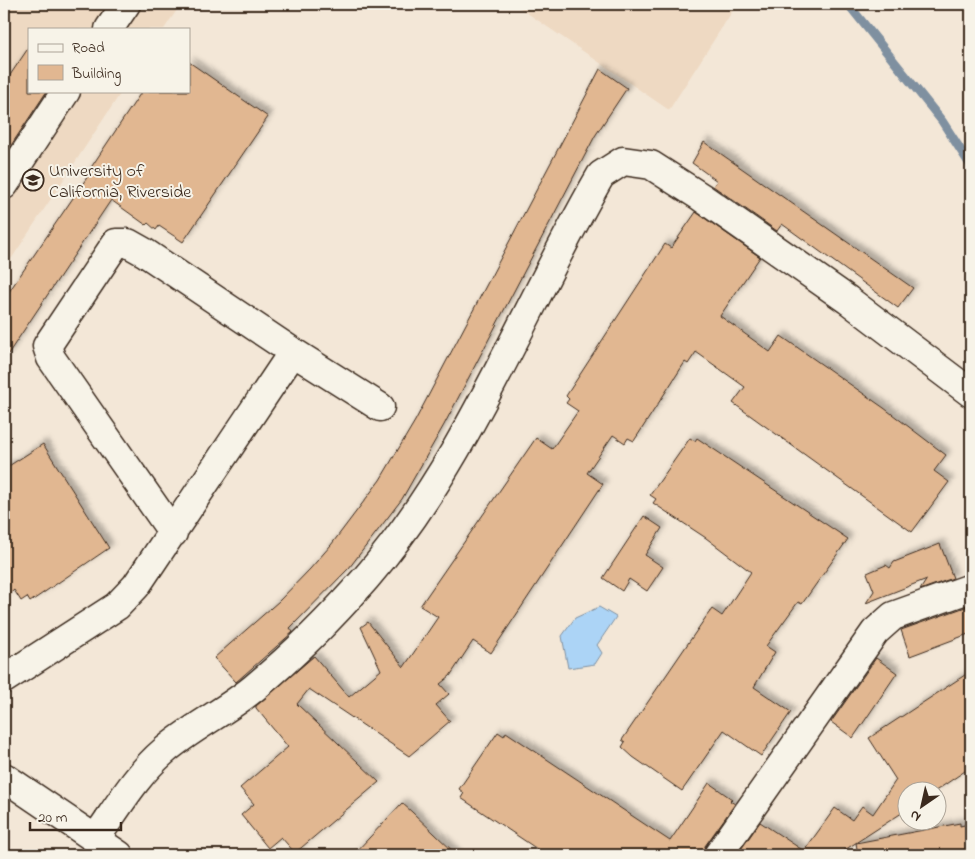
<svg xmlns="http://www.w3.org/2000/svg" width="975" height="859" font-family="'Indie Flower',sans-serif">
	<defs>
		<filter id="shadow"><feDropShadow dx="4.5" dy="-4.5" stdDeviation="2.5" flood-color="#0004"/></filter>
	</defs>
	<rect width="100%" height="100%" fill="#f3e7d7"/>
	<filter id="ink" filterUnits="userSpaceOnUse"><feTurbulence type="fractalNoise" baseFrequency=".02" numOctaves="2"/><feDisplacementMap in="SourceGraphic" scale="10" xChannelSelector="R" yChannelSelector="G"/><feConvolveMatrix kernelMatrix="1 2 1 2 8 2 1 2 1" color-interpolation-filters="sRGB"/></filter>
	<g filter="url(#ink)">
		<path fill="#eed9c2" d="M4,4H181L164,29H29V91H122L4,270Z
			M514,4H737L669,110Z"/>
		<path fill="#acd4f6" stroke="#7f90a0" d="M599,607L616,617L597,645L602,653L595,664L568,668L562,636L575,618Z"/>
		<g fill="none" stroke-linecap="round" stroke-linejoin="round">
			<path stroke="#7f90a0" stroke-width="9" d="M848,4L942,121L971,166"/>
		</g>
		<path fill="#e1b791" stroke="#3b2a1e" filter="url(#shadow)" d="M29,47V91H47L4,156V84Z
			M189,62L268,117L183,242L159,226L156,230L148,223L146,225L111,200L4,360V299L88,176L86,175L142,91H189Z
			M600,69L627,88L595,136L444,425L402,499L349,568L290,628L293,632L236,682L214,658L279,601L310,569L331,545L380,480L415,421Z
			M704,142L913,288L898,308L782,224L777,231L713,186L717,181L692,163Z
			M696,212L760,257L720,316L770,352L781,336L884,408L946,455L934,471L949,482L912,532L733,403L745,387L696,352L688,364L685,362L634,441L628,438L625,443L613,435L587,473L603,484L491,653L473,641L450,676L440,684L449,694L436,705L450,721L409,756L309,689L297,704L379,782L295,853L281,837L268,848L241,815L254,804L240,788L288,747L256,708V706L314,656L349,697L381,670L361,627L368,622L404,667L438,617L420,606L536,438L552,449L578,411L566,403L569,399L566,396L665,244L671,248Z
			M690,438L695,441L697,438L848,539L802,604L798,602L766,646L775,652L754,687L791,712L761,756L724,730L682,791L633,757L622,747L625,742L622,740L706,617L712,609L722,616L751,572L706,538L653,503L656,499L650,495Z
			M43,444L109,548L30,602L27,597L21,601L14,590L4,599V469Z
			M644,516L662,528L645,555L663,567L647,591L629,579L622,591L603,578Z
			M940,544L953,578L920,590L927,579L866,603L874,591L867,573L886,565L890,568L894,562Z
			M971,605V633L910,656L901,630Z
			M876,658L897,673L853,738L831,722Z
			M971,671V767L934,792H908V809L837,855H737L760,822L804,851L835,808L852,820L862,806L873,814L896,780L869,738Z
			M498,732L504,736L506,732L670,841L709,783L732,799L730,801L735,804L705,846L703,855H546L461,798L464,793L459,789Z
			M402,803L412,812L457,855H353Z
			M960,823V826L969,824L971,855H858L856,843Z"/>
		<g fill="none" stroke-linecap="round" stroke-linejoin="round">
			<g stroke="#3b2a1e" stroke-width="31">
				<path id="minor" d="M109,29L126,4
					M4,185L66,91
					M293,352L380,407
					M4,679L117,606L136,586L293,352L144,252L128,243H116L47,346L51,358L173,533
					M4,777L119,855
					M95,839C116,810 136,775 163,752C190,728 225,712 254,688C294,655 331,618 366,578C468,460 523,309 601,175L623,161L651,165L701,197L848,300L971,393
					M718,855L875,632L893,616L971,588"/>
			</g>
			<use href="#minor" stroke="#f7f3e8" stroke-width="28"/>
		</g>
	</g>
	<defs>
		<g id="university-ring" transform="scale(1.125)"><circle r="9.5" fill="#f7f3e8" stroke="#3b2a1e" stroke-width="1.5"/><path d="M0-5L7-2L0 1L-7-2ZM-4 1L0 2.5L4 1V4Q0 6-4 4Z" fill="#3b2a1e"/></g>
	</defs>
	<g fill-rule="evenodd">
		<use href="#university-ring" x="33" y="180"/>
	</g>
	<g text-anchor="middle" stroke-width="4" stroke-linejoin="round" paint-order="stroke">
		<g font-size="18" fill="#3b2a1e" stroke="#f7f3e8" text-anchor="start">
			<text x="49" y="176">University of<tspan x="49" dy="21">California, Riverside</tspan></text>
		</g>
	</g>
	<rect width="975" height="859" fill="none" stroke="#f7f3e8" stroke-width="20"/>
	<rect x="10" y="10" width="955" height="839" fill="none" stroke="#3b2a1e" stroke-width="2" filter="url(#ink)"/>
	<rect x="28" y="28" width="162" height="65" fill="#f7f3e8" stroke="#aca397"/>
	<rect x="38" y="44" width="25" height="8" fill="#f7f3e8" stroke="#aca397"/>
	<text x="72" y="52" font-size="15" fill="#3b2a1e">Road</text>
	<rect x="38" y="65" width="25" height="15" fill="#e1b791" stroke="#aca397"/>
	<text x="72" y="78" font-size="15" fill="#3b2a1e">Building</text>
	<g transform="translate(922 806) rotate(214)"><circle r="24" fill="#f7f3e8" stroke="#aca397"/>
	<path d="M0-4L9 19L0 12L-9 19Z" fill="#3b2a1e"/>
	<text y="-8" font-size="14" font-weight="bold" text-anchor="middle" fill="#3b2a1e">N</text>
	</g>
	<path d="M30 822v8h91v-8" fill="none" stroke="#3b2a1e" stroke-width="2.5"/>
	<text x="38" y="822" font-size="15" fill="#3b2a1e" stroke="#f7f3e8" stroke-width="4" paint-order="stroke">20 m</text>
</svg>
